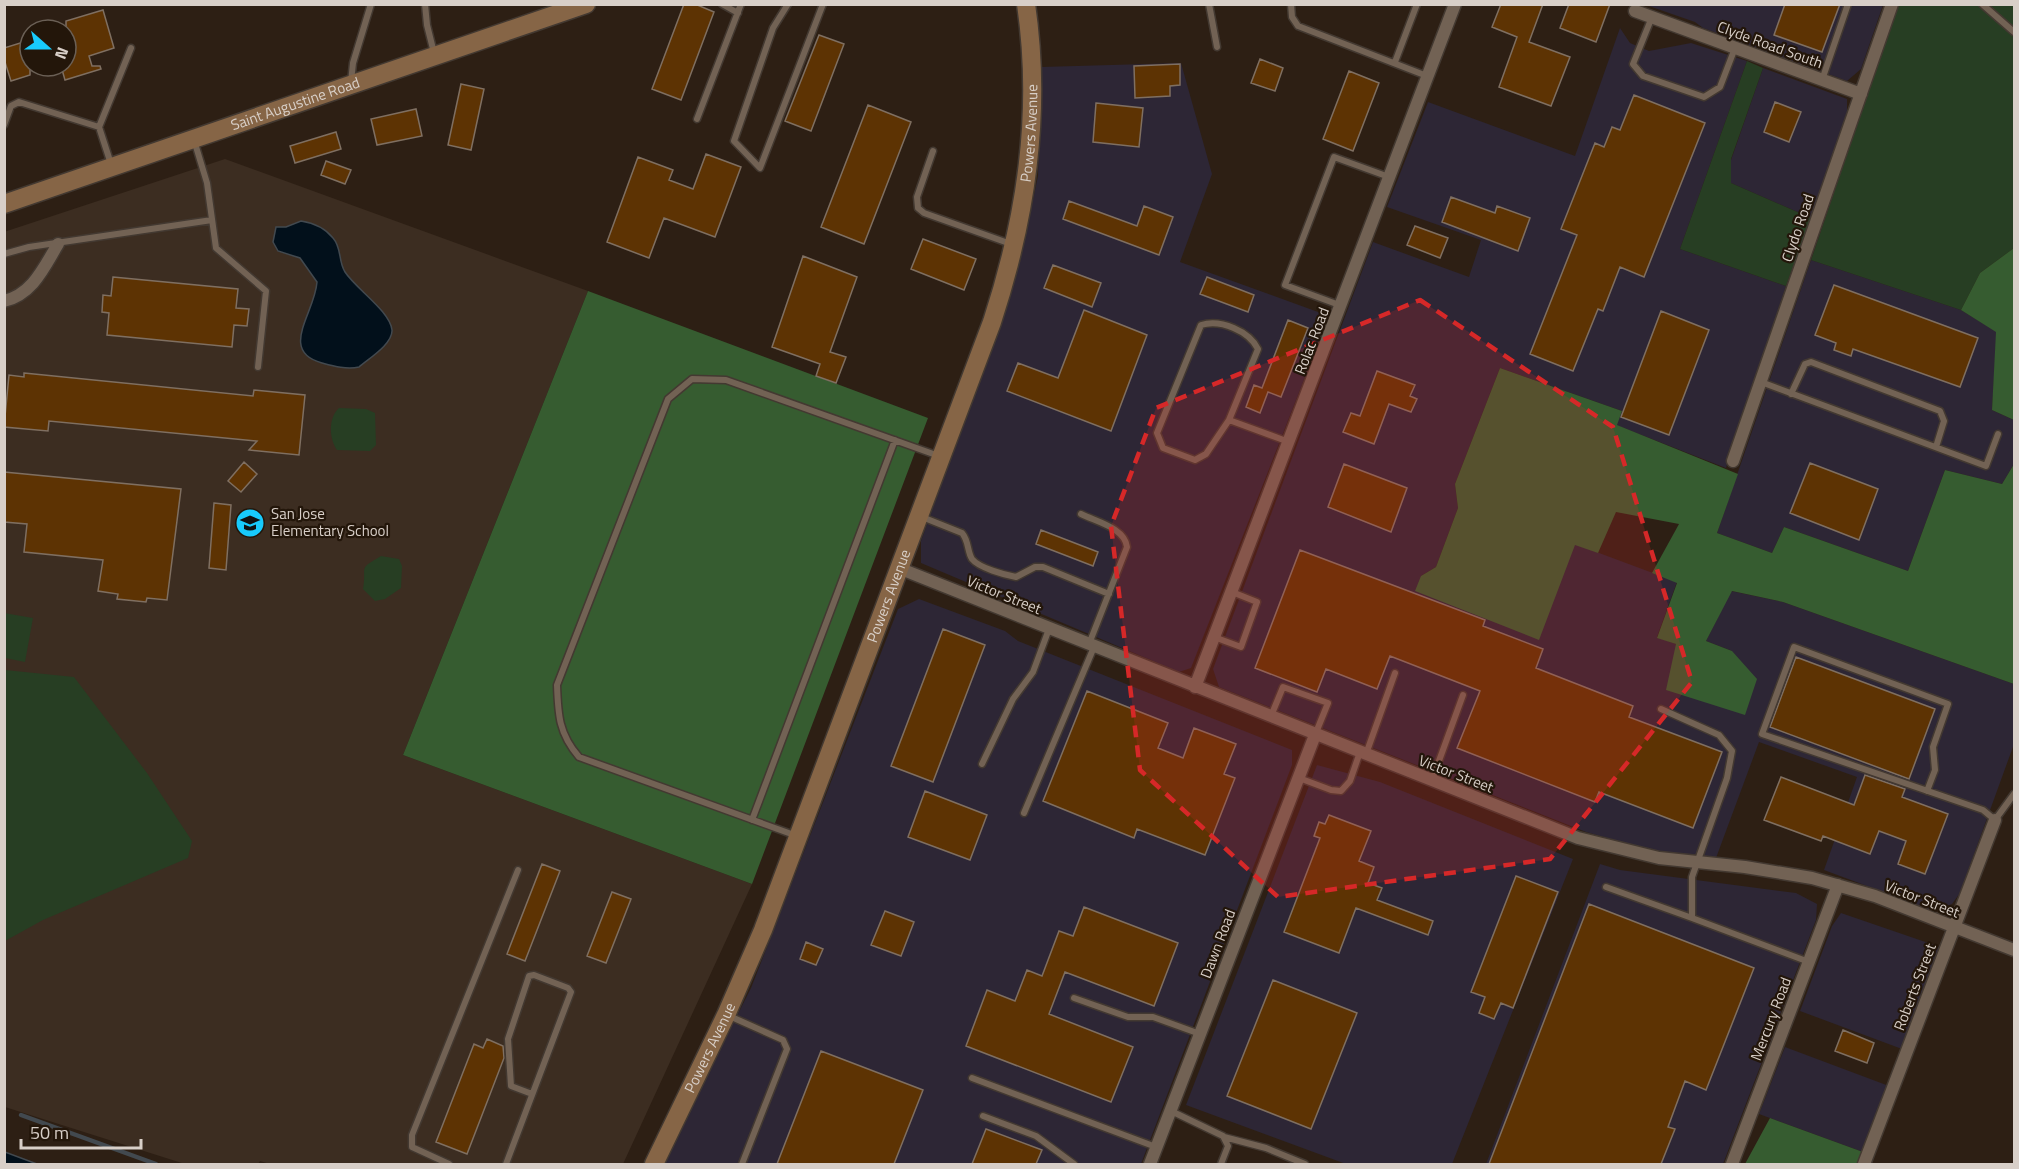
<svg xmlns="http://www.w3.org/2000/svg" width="2019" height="1169" font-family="'Titillium Web',sans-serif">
	<rect width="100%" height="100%" fill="#2d1f14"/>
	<path fill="#2d2635" d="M1646,5H1883L1861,69L1847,81L1703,28L1695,22Z
		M1620,28L1630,43L1649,51L1691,43L1747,61L1680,249L1786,286L1726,468L1616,425L1622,411L1500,368L1455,484L1458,508L1436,567L1421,576L1575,544L1677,582L1657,637L1676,644L1732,651L1706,641L1731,591L1783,602L2014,684V744L1960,893L1952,904L1934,911L1824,870L1857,777L1759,742L1716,858L1657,852L1586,832L1219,687L1213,669L1373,242L1469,277L1481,240L1387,207L1428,102L1575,156Z
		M1181,63L1212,174L1180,262L1329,316L1191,668L1179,672L921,563V541L1020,261L1038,176L1041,67Z
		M1763,68L1847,99V113L1811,218L1731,183V160Z
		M1811,260L1961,310L1997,332L1992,410L2014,420V464L2002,484L1945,470L1908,571L1784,527L1772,553L1717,533Z
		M919,599L1005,631L1018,641L1292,750V765L1141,1164H662L751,988L898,609Z
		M1317,765L1380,782L1573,859L1452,1164H1346L1186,1105Z
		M1600,864L1620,870L1796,893L1817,904L1816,920L1723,1164H1486Z
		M1841,913L1940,947L1902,1049L1800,1011L1832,926Z
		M1785,1047L1889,1086L1863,1152L1759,1114Z"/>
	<path fill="#3c2d21" d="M225,159L588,291L403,755L752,884L623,1164H270L260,1161L258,1164H185L5,1107L4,232Z"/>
	<path fill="#273e23" d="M1898,5H2014V248L1980,273L1961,310L1811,260Z
		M1747,61L1763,68L1731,159V183L1811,218L1786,286L1680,249Z
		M339,408L366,409L375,413L376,445L370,451L337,450C329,439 328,418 339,408Z
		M381,556L399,559L402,566L401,588L385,599L375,601L363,589C367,565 357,570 381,556Z
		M4,613L33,618L25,662L5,658Z
		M5,670L74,677L147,773L192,841L188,858L43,920L5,941Z"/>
	<path fill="#365c30" d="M2014,248V420L1992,410L1996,332L1961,310L1980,273Z
		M588,291L928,418L752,884L403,755Z
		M1500,368L1622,411L1617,425L1738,474L1717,533L1772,553L1784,527L1908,571L1945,470L2002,484L2014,464V684L1783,602L1732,591L1706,641L1732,651L1757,679L1745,715L1666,690L1676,644L1657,638L1677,583L1652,573L1679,524L1616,512L1598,553L1575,545L1539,640L1415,591L1421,576L1436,567L1458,508L1455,484Z
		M1770,1118L1863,1152L1858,1164H1745Z"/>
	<path fill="#02101b" stroke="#42494f" stroke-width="1.5" d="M301,221C314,223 325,228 333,238C342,248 338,261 345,272C356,289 390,311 392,330C393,344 368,359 359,367C347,370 333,366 322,363C278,351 315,313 317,282L300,258L278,251L273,242L276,227H286Z
		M4,1152H5L37,1164H5Z"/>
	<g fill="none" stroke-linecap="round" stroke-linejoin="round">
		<path stroke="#42494f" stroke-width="4.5" d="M21,1115L156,1164"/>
	</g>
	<path fill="#5d3303" stroke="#7f6f61" stroke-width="1.5" d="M684,4H695L714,12L681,100L652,89Z
		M1501,4H1543L1529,42L1570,57L1551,106L1499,87L1517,37L1492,27Z
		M1569,4H1610L1596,42L1560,28Z
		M1785,4H1840L1822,52L1774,35Z
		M103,10L114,48L89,56L92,66H100L101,69L65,80L61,66H66V21Z
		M819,35L844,44L811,131L785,121Z
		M30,40V75L11,81L4,59V48Z
		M1260,59L1283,68L1275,91L1251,83Z
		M1180,64V85L1170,86V96L1135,98L1134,66Z
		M1349,71L1379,83L1353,151L1323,139Z
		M461,84L484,89L471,150L448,145Z
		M1634,95L1705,123L1644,277L1620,267L1603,311L1598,309L1573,371L1530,354L1577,235L1561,229L1595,143L1604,147L1612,127L1620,130Z
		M1775,102L1801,112L1789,142L1764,132Z
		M1096,103L1143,108L1139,147L1093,142Z
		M868,105L911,122L864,244L821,227Z
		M416,109L422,136L377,145L371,119Z
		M336,132L341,149L295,163L290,146Z
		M706,154L741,167L715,237L664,218L649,258L607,242L638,157L673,170L669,180L693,189Z
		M326,161L351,170L345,184L321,175Z
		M1451,197L1495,213L1497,206L1530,218L1518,251L1442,222Z
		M1069,201L1137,226L1144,206L1173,217L1159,255L1063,219Z
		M1415,226L1448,238L1440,258L1407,245Z
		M923,239L976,259L964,290L911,269Z
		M803,256L857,277L830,352L846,357L836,383L816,376L820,364L772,347Z
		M1053,265L1101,283L1092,307L1044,288Z
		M113,277L238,289L236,308L249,309L247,326L234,325L232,347L107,335L109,313L102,312L103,295L111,296Z
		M1207,277L1254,295L1248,312L1200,294Z
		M1834,285L1978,338L1960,387L1853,349L1851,356L1834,350L1836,343L1815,335Z
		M1084,310L1147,335L1111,431L1007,391L1018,363L1058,378Z
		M1661,311L1709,330L1669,435L1621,417Z
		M1288,320L1308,328L1281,397L1268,392L1260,413L1246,407L1254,385L1262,388Z
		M1377,371L1415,385L1410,396L1417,399L1411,412L1389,404L1374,444L1343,432L1351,413L1360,416Z
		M24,373L253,396L254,390L305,395L299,455L249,450L257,441L49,421L48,431L4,427L9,375L24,377Z
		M244,462L257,474L241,492L228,481Z
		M1810,463L1878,489L1859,540L1790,513Z
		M1344,464L1407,488L1391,532L1328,507Z
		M4,472L181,489L167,600L147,598L146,602L117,599L118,594L98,591L103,560L24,552L27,524L4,522Z
		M214,503L231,505L226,570L209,568Z
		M1041,530L1098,552L1093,566L1036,544Z
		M1300,550L1485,620L1483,626L1543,649L1536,668L1633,706L1629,717L1722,752L1693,828L1599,792L1595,802L1457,748L1480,691L1390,656L1377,689L1326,669L1317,692L1255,668Z
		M943,629L985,645L933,782L891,766Z
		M1796,657L1935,709L1909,779L1770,727Z
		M1087,691L1168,723L1158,748L1183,758L1194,728L1236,744L1224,774L1235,778L1205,855L1137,829L1134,838L1043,801Z
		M1865,775L1905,789L1902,797L1948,814L1925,874L1898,864L1906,841L1879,831L1870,854L1823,836L1821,841L1764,820L1781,777L1854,805Z
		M925,791L987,815L970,860L908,837Z
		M1329,815L1371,831L1359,861L1374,867L1368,883L1382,888L1377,900L1433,921L1428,935L1356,908L1339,953L1284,932L1320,838L1314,836L1319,822L1325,824Z
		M542,864L560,871L525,961L507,954Z
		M1516,876L1558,892L1513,1008L1501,1003L1494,1019L1479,1013L1485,997L1471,992Z
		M612,892L631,899L606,963L587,956Z
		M1589,904L1754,968L1706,1090L1685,1081L1668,1127L1675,1129L1661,1164H1489Z
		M1084,907L1178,943L1154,1006L1065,972L1049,1014L1133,1047L1111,1102L966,1046L987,990L1015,1001L1027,970L1042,976L1059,931L1073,936Z
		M885,911L914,922L901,956L871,945Z
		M806,942L823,949L816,965L800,959Z
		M1273,980L1357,1013L1311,1129L1227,1096Z
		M1843,1030L1874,1043L1867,1063L1835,1051Z
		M487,1039L503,1046L504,1058L467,1154L436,1142L474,1044L483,1048Z
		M821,1051L923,1090L894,1164H777Z
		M986,1129L1042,1150L1036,1164H972Z"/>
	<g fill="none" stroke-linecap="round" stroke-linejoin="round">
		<g stroke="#433931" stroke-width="9">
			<path id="lane" d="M425,4L427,25L434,53
				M722,4L738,13
				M788,4L773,28L734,141L760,168L823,4
				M1209,4L1217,47
				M1291,4L1292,17L1298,26L1427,76
				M1982,4L2014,32
				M1652,17L1633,64L1643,76L1704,97L1720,87L1735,48
				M1395,62L1417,4
				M1822,80L1848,4
				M351,82L353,63L371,4
				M697,119L741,4
				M4,125L11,106L19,102L99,127L111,164
				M99,127L131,48
				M194,140L207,183L216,248L266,291L258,367
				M933,151L917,197L918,208L924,213L1011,244
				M4,254L29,247L212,220
				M1342,306L1285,285L1334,157L1389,177
				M1761,382L1986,466L1998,434
				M1791,394L1805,364L1811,362L1940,411L1944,421L1936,447
				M1229,420L1206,454L1195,460L1163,448L1157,433L1201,325C1221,319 1249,331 1258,349L1229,420L1289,442
				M1081,514C1097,522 1125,528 1127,547L1089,644
				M922,517L962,533C969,541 967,551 972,559C979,568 1005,575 1016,577L1035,567H1043L1109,594
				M1214,637L1241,647L1257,602L1232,592
				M1661,709L1719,735L1732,751L1727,778L1692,877V918L1809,962
				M1271,716L1283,687L1328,703L1315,735
				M1366,754L1395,673
				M982,764L1013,699L1033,672L1049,629
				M1299,778L1331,790L1341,791L1350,781L1360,752
				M1432,780L1463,695
				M1927,791L1935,770L1933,747L1948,704L1794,647L1762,734L1983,810L1995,820L2014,794
				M1024,813L1094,647
				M752,820L895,440
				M797,836L579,757C559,734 558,715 557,685L668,399L692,379L726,380L939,456
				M1606,887L1692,918
				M1074,998L1128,1017H1153L1200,1034
				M727,1015L783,1040L787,1049L742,1164
				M972,1078L1156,1147
				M1171,1111L1223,1136L1228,1146L1221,1164
				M983,1116L1036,1136L1074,1164
				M1224,1137L1266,1148L1305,1164
				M449,1164L412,1147V1135L518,870
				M506,1164L571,992L568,988L534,975L529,976L508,1039L511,1086L532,1094"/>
		</g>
		<g stroke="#433931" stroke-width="15">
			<path id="street" d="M1635,11L1861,94
				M4,301C33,294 44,267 58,244
				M1733,461L1892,4
				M901,569L1578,838L1659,858L1745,867L1812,878L1875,896L2014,950
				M1195,687L1455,4
				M1150,1164L1315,735
				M1732,1164L1838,885
				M1864,1164L1995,820"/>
		</g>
		<g stroke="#433931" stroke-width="21">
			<g id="secondary">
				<path id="s1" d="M4,204L586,4"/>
				<path id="s2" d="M654,1164L726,1015L763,930L992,322C1026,218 1042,113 1026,4"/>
			</g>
		</g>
		<use href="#lane" stroke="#726254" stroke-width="6"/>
		<use href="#street" stroke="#726254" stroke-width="12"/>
		<use href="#secondary" stroke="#866546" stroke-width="18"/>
	</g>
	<path fill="#d62828" fill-opacity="0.2" stroke="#d62828" stroke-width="4.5" stroke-dasharray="12 8" stroke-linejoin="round" d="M1420,300L1613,427L1692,682L1550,859L1278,897L1140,770L1111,526L1156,408Z"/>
	<defs>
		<g id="school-disc" transform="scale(1.5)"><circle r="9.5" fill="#18cafc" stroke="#23160a"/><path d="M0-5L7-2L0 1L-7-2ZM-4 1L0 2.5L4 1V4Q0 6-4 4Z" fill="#111"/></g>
	</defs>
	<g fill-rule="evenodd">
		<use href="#school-disc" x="250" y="523"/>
	</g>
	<g text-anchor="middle" stroke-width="4.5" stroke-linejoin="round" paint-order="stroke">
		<g font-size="15" fill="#d8cfc8" stroke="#23160a">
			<text transform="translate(1770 45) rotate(20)" y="5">Clyde Road South</text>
			<text dy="5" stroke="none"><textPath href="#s1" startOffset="308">Saint Augustine Road</textPath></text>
			<text dy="5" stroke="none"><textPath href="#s2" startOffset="1101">Powers Avenue</textPath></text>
			<text transform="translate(1798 228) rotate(-71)" y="5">Clydo Road</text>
			<text transform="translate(1312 341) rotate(-69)" y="5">Rolac Road</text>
			<text transform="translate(1004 595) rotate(22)" y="5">Victor Street</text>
			<text dy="5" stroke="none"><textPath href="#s2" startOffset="615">Powers Avenue</textPath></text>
			<text transform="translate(1456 774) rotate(21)" y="5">Victor Street</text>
			<text transform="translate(1922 899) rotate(21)" y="5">Victor Street</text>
			<text transform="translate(1218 944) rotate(-69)" y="5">Dawn Road</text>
			<text transform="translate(1915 987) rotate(-69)" y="5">Roberts Street</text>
			<text transform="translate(1771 1019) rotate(-69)" y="5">Mercury Road</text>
			<text dy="5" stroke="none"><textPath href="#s2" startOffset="129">Powers Avenue</textPath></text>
		</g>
		<g font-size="15" fill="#d8cfc8" stroke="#23160a" text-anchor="start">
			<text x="271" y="519">San Jose<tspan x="271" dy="17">Elementary School</tspan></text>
		</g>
	</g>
	<rect width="2019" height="1169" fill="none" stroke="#d8cfc8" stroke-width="12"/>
	<g transform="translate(48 48) rotate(111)"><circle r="28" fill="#23160a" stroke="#6b6056" stroke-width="1.5"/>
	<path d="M0-4.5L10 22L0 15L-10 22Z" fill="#18cafc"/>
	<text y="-9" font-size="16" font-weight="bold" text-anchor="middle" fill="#d8cfc8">N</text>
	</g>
	<path d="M21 1139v9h120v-9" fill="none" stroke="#d8cfc8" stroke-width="3"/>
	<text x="30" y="1139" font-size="18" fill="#d8cfc8" stroke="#23160a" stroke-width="4.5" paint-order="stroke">50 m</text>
</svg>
